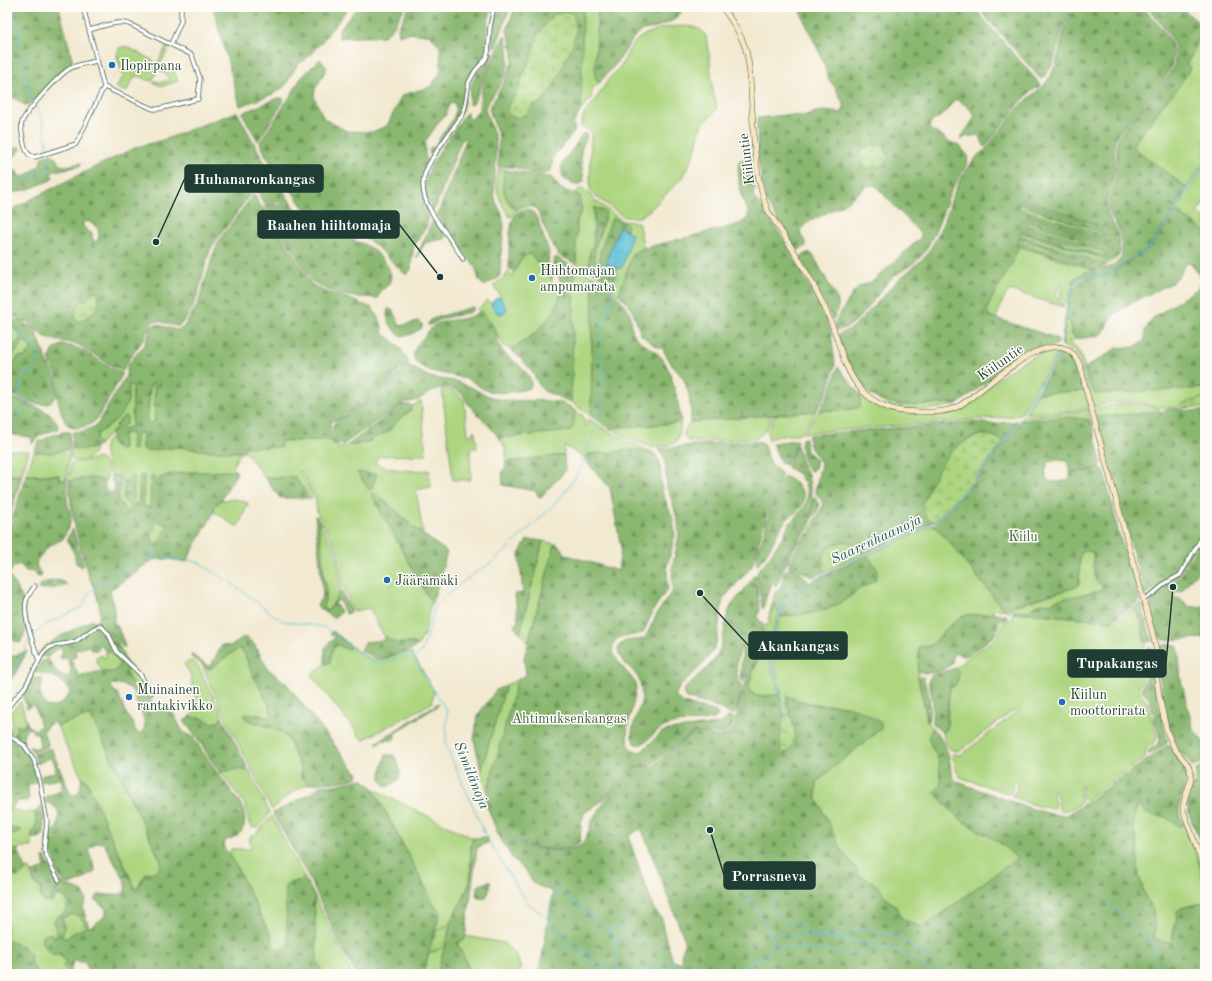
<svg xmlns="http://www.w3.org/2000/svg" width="1212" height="981" font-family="'Old Standard TT',serif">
	<defs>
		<pattern id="forest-firs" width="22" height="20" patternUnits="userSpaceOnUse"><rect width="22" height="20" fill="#8ab76f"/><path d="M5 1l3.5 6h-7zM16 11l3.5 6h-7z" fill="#70965c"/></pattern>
		<pattern id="wetland-marsh" width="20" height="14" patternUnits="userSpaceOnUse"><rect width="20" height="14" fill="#aed681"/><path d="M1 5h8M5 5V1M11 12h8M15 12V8" fill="none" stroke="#8daf6a"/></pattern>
		<pattern id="water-ripples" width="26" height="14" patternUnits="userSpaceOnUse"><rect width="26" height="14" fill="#5bc1d8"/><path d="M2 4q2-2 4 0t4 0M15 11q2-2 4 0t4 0" fill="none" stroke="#4b9eb0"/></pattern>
	</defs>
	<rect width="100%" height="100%" fill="#fdfcf7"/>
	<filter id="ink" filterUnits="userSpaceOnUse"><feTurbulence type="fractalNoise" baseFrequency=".025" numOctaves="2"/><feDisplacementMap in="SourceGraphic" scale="8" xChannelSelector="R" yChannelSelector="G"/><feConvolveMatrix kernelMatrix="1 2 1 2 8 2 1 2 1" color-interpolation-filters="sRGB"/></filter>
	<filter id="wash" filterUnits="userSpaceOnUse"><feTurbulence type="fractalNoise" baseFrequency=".012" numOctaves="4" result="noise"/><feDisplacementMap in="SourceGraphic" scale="16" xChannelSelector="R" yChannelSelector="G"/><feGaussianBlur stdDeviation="0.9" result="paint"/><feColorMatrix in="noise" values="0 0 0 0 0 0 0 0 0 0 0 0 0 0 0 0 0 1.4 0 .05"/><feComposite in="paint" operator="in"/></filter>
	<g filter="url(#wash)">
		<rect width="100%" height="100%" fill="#f2e9d1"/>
		<path fill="#aed681" stroke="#668a5a" d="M582,7H598L595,76L597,81L600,82L592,89L591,98L581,110Z
			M680,26C688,26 698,26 704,33C709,39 711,80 713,91C714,98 717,103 716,110L701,126L696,147L691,161L681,179L651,209L640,217H624L598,198L592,193L590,189L591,133L589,130L583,128L581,125L584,114L594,102L609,79L621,66L632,45L638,39L646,34L662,28Z
			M1204,27L1205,28V160L1187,188L1133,148V145L1165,102L1174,93L1203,31Z
			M167,45L170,46L152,81C144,80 143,76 135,76L126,92L116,87L123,77L117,56L119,48L126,46L157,63Z
			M163,65L174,71L178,81L163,86L153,83L155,81C160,82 164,83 169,79L168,76L160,70Z
			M1205,165V201L1197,213L1205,218V231L1176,211Z
			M499,169L506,170C500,184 504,201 516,210L511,217L509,216C500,202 493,187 499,169Z
			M582,188L590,194L593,199L623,221L632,222H638L644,248L633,253L619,295L612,289V287L617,268H622L632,234L626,230L628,229L622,222L613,218L611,221L600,258V266H599L594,258L595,249L606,213L594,207L593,246L590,252L589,269L576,264L577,220L581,213L580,196L574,193Z
			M1022,199L1092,222L1098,226L1097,227L1021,201Z
			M1019,204L1102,232L1105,236L1017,208Z
			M1026,215L1108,241L1110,244L1025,217Z
			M1022,220L1112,249L1114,253L1019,223Z
			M1020,226L1103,252L1106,254V256L1097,254L1025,231L1020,229Z
			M1020,232L1101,258L1116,257L1120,253C1118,259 1112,262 1106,265L1019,235Z
			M1019,238L1101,266L1100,268L1018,242Z
			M1018,246L1097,271L1072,281L1074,283L1069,296L1062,346L1061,345L1067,305L1060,295L1062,283H1060L1056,295L1063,304L1064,307L1009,290L1003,300L996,318L989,316L987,310L990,302Z
			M528,254L532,255L552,279L551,287L561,289C564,311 529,342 510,349L504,346C497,333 490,319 478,309L488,300L498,314H501L507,310L498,292L493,286L506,276L508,272L512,276L519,264L522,257Z
			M575,268L593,276L591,416L571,402Z
			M1066,319L1071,322V334L1076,339L1068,342C1084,350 1083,368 1089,383C1090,386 1093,390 1095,393L1205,388V397L1181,405L1180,408L1157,407L1137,402H1112L1093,407L1079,359L1074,352L1063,346Z
			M7,321L22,336L7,355Z
			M24,341L31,347V351L7,372V363Z
			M1054,350H1060L1030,398L1022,413L1009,417L804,433L819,411L851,409L859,407L860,395C878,409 889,410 911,412C924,413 938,416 951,412C962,409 972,400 981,393C1003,375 1025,355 1054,350Z
			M1062,350C1082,359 1084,389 1089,408L1050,413H1026L1037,393L1084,391L1068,355Z
			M154,383L155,422L147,423L150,385Z
			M129,384L133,387L132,428L123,429L121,427L111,432V434L105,438L100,444L96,440L97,434L106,428L128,401Z
			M442,389L454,391L464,400L468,435H472L473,431H475L477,448L470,449L471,480H453Z
			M876,398L900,405H914L959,403C942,410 918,411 899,409C891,407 883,403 876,398Z
			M421,401L426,455L379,456L375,462L376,464C392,470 412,472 429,470L431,487L416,490L423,533L413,527L392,507L375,494L428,597L432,602C425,617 430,629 418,645C412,641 406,643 399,643C381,642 378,621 369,608L355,611L351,610V605L342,585V566L337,551L317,512L315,496L301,470L299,471L312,494V499L307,498V495L295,477L265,478L247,453L245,452L244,447H281L279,441L331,440L333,443H335L338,449L348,445H357L362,443L371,441L373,438L388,432L398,420L410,411L413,406Z
			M1119,404H1138L1159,409L1160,411L1140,414L1096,417L1093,409Z
			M1088,410L1092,426L1088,419H1044L1021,421L1024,416L1039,415H1051Z
			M575,411C584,416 585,415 584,426L587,427V420L589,419L608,431L644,449L590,454L583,457L565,446L564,447V455L506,462C507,452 505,446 499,438L570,431L573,428Z
			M816,411L802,433L775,437L768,440V432L774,415Z
			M772,415L766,430L757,438L693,442L688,441L684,435L686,428L690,422Z
			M681,418L680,432L676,442C654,455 629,438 609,428L677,423Z
			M130,432L132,433L131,450L137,433H143L142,448L153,450L179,447L208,451L242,452L236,459L233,468L236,471L188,472L161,477L159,486L157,487L156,486L155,478L151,477L150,509L144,506L143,504L144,476L140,477L139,503L138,504H135L133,502L128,481L124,480L123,500L128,504L131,513H128L118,500L121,479L119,476H111C108,465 98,444 112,437L113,445L123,448L122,435L123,434Z
			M70,448L67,476L64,481L59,479V475H26L34,452L52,453Z
			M72,448L77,449H95C93,459 79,464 70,458Z
			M7,450L29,451L22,474L7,475Z
			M99,458C107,463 107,470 107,479L104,481C93,476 80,479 69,481L71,463Z
			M236,499L248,503L240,523L237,526C227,523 222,514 214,512V507L221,500Z
			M319,520C325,536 336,549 339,566C341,574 338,582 341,591L328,611L324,609L323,606C326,597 329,589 324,579L319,534Z
			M934,525L951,544L1003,609L1000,610L996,608L991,614L963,615L947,628L932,645L927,647L919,646L918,678L927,720L933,729L931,730L929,738L939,762L941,785L958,818L1002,844L1017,858L922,928L901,918L898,908L887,900L883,893L873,882L858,875L856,868L842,851L816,797L817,782L853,750L835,705C817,705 804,703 787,696V704L791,716L787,715H783L779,695L757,696L751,692L749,685L757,660L762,654L766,624L770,625L771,622L768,620L770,613L775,609L777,610L779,613L767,653L780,695L782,694L771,654L780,617L812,613L833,607L845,600L861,588L876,580L874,564L867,555Z
			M543,541L555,544L528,642L520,633Z
			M1087,551L1092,552C1095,559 1091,565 1094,571C1096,577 1102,582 1103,588L1099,591L1056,600L1051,604L1041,603L1030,611H1008L1013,606L1076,587L1079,583L1080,556L1082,552Z
			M1134,608L1142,623L1144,641H1147C1144,658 1133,654 1120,659V662L1133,664L1142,667C1145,676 1144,679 1139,686L1140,693L1147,702L1157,736L1155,742L1148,747L1146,750L1145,758L1086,800C1081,797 1083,791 1083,785L1081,786L1080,793L1082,801C1077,808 1070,809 1062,811L1059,809L1056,791H1053L1055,808C1039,808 1027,803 1012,796L1016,790L1018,781L1016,778L1010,794L960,777L957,772L952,754L961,755L1019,710L1017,708L961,750L956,751L950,749L945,741L943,733L947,729L949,691L950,688L955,685L958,670L956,668C966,656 983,650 995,639C1001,634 998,625 1005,620H1010L1013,613H1029L1111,621H1115Z
			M338,635C351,645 366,663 384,659C390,658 394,655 399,654C403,652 408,653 412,653L413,656L416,659L434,691L432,703L363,740L311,675L325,664L330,662L332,651L337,644L344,649L349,645L338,636Z
			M239,648C247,655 248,665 252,673C259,687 267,699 272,714L269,717H263L257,713L256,723L267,725L282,732L288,739L301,769V778L310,784C296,787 283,800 272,810L229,725L203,667L210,669L216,664Z
			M111,650L120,665L114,672H108L102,671L96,660L97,657L102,655L103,658L106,657L105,654Z
			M190,661L194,662L198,666L220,710L222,717L218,722L212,723L201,718L190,717L195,711L198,700L191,692C193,682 192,673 184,665L186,662Z
			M129,665C139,674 145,682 148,695C142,693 128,682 127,674C126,672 128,668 129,665Z
			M517,680L488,793L481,771L506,685Z
			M21,702L26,720L24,727L16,725V730L13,735L9,732C13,726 12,719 10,712Z
			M90,715L161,861L160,868L141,880L137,889H136L109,832L87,781L82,778L57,726Z
			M239,769L246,771L248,769L270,813L258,828L251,827L249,824L247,812L244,803L220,772Z
			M373,788L385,795L473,838L471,845L470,882L461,903L456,910L450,925L438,929L434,933L440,912L436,908Z
			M1141,805C1144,818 1155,814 1165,817C1170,819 1174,823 1179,826L1184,824C1195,848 1205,875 1205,902L1181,908L1174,929L1172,940L1170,943L1163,942L1154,939L1155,927L1150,904L1146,899L1139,876L1137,859L1138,854L1133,826L1134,815L1138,806Z
			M9,808L23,812H34L37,824L32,833V847H21L18,850L7,849V834H17L19,829L7,828Z
			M272,816L304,877L301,881H296L285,886L288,944L284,949L278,950L274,947L271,936L230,854L231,849H248L252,847L249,839L250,837L256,834Z
			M28,868L30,869L35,884L41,888L40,893L44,902L53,901L57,895H60L67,898C70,920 54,912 54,922C54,927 58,932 57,938H54L58,954L61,956L66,962L63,966L70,973L69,974H40C35,969 29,965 31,957L23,947L7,940V913L12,903H7V870L9,869L12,871H25V869Z
			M314,895L352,974H323L317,961Z
			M74,914C81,917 84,920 86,928L73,933L67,938H62L64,922L62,918Z
			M465,936L504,943L516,955L521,968L517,974H472L456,943L465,939Z
			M445,946L437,974H423L429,954Z"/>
		<path fill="url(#forest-firs)" stroke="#547a52" fill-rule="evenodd" d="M7,7H59L73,62C67,66 62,71 57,77C48,86 38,103 25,105L12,97L7,101Z
			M213,7H349L325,38L306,59L297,65L285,86L273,94L240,106Z
			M358,7H405L392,29L384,36L339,38V30Z
			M409,7H492L487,25L486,48L483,57L467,79L463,109L433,155L431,156L429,151L431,147L436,148C437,145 438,140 441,136C448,125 458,118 455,103H452L449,105L445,116L441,119L425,142V155L427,161L421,175L422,193L427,208V226L414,245L412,258L411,270L406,275L374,244L363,237L323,224L314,218L301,205L281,173L272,165L265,154L260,142L293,92L300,79L320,59L327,68L315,89L314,97L324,119L347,131L372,132L387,126L402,95L430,87L441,72L440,47L430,35L408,33L399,35L398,28Z
			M497,7H510L496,46L494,48L491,45V36Z
			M515,7H564L583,10L581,110L573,124L575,131L553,157L551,171C541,179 522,168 511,167C507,167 502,167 498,167L499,137L489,109L504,82L513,60V53L507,30ZM564,12L542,102L533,105L527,114L508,105L520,87L523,74L531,58L538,34L554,15L559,14Z
			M598,7H686L674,20L654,28L643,30L634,37L619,60L600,82L597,81L595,76Z
			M798,7H973L1041,85L1030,92L1018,105L985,147C982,143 982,139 978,135L965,137L962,140L960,139C964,133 973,121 975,116C970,108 964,103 955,99L942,116L932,121L930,124L931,129L934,132L943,136L947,141L959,145L968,156C968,168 957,179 951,191C942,213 936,235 922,255C914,265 903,269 893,277C878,289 858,331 836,330L835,322L853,293L859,287L873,281L892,264L921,237L920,233L875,185L867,186L842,205L807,223L802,228L800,234L806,243V246L799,250L795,248L766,201L758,160L757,118L786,115L807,116L815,112L825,111L841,113L845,107L835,87L829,80L822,58ZM873,145H880L887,152L888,158L885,163L866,168L860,159L859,155L866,147Z
			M977,7H1073L1062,31L1053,63L1043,78L1041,79Z
			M1075,7H1144C1152,20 1165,29 1171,43C1184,74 1136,108 1121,131C1118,134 1115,138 1115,141C1112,151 1117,162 1115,172C1113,184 1105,197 1107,210C1108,217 1113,223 1116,229C1119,237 1119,245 1120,253L1116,257L1105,262L1101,258L1091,254L1020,232L1019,235L1038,242L1075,253L1106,265L1104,266V269C1110,267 1120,262 1122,255C1123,250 1120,233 1118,228C1115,221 1110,216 1109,209C1108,196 1115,186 1117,173C1118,163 1116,153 1117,143C1117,138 1121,134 1124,130C1139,106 1187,74 1173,42C1167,29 1156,19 1148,7H1180L1204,27L1203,31L1186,64L1190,67L1189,71L1174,93L1165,102L1133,145L1134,148L1187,188L1165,224L1147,249L1107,274L1084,277L1074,283L1072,281C1079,273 1087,272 1096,270L1019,246L1013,262L990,302L987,310L989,316L1053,337L1059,340L1056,345L1038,348L1017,359L959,403L914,405H900L886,401L876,398L869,394L850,369L838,335L852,328L863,318L896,282L926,256L936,239L947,214L953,195L960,180L971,164L978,155L986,149L1019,107L1044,85L1051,75L1056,64L1064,31ZM1022,199L1092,222L1098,226L1021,201ZM1019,204L1102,232L1105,236L1017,208ZM1027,215L1108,241L1110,244L1025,217ZM1022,220L1112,249L1114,252L1020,223ZM1020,227L1103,252L1106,254V256L1097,254L1025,231L1020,229ZM1019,238L1100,266V268L1018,242Z
			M504,36H505C515,66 503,81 486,105L485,110L495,137L496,147L494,194L496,202L502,214L504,227L501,255L500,274L498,278L484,286L479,280L475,266L457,245L437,216L466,140L465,138L461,141L435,208L433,210C427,203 424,189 426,180C430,161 454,131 465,114L467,113L468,118L472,119L480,109C478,88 495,55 504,36Z
			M491,52H492L493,54L480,88L473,104L469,105L470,89L473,80L478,71L484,65Z
			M278,98H283V102L258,141L242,113Z
			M237,112L267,167L266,173L212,246C201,270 200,308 179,326C170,326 162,320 153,321L144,338L126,364L123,371L112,366L77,344L49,339L36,331L27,322L20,321L10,313L7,303V212L76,176L137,147L166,139L215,120ZM86,221C97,224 102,231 97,242L94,241L92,238V233L89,232L83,226V222ZM94,290L79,322L75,319C76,296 85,305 94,290Z
			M586,133C588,142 582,143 581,151C580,162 583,171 584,181L578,186L564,179C558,164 564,160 572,150C576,145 579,139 582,134Z
			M20,146L21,150L10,161L11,167L16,170L20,177L26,176L40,165L42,157L52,154L55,157L60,165L66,166L81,163L80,166L54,171L51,173L53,178L51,180L29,189L7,194V149L10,150Z
			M741,160L746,159L751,161L755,188L753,194L754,198L762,207L786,243L825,315L831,332L835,365L828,391L816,411L690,422L691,411L689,395L684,379L672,365L662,348L654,345L641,335L632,309L619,294L633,253L644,248L733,226C761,217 743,208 740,191C739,186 739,181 739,175C738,170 737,165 741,160Z
			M506,170C521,172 535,176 551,177L561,189L580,196L582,209L577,220L576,264L559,255L554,249L536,208C529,205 522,206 516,210C504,201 500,184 506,170Z
			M270,176L276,179L297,213L278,202H263L257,190L261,183Z
			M254,194L259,205L265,209L312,285L326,292L342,296L372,308L376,314L381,323L383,333C394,341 405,350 409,365L399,370L387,387L381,393L364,404L344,414L339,419L332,421C328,429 331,435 335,443L333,444L331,440L280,441L281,447H244L245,452L208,451L179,447L146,451L142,448L143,433H137L135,450H131L132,433L123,434L122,450H118L113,445L111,432L115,431L116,425L124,416H127V423L121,428L123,429L132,427L133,387L129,384C129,389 129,395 128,400C126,415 108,426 97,434L96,440L100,444C92,451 81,450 72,448L73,432L85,431L97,425L126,376L128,365L145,344L152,326L156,324L176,330L183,328L198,304L213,255L220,239ZM153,383L155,387V422L147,423L150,386Z
			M264,204H274L282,206L324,231L364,244L375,251L388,266L391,276L389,284L381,291L377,299C368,296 363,298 355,297C340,294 324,290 312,281Z
			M594,207L606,212L595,249L594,258L599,266H600V251L611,221L613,218L628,225L626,230L619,227L606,263L617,268L612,289L605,280L589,269L590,251L593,246L595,229Z
			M526,209L533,212L537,218L549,252L548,266L553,275L552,279L530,254C521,255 519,264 514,271L509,269C509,256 508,221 517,212C520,210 523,210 526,209Z
			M1176,211L1205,231V388L1095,394L1089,383L1085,368L1117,348L1135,347L1145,340V330L1153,318L1197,289L1203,279L1188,261L1179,276L1172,283L1129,304L1110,318L1104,332L1098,336L1076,339L1071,334V322L1066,319L1070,296L1074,287L1080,281L1091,277L1106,276L1150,248Z
			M433,220L446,235L444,239L425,243L418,255V257L416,258Z
			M809,252L813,255L838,301V307L833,320L801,259V256Z
			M556,257L575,268L571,402L544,391C539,387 537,381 534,375C528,365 519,357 510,349C532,341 564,309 561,284C560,275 550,269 554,259Z
			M593,276C602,281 626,303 630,313C632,320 630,330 635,336C641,344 652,348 659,355C671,365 678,403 681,418L677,423L609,428L591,416Z
			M472,307L474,308L471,312L441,319L431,325H428V323L432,319Z
			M388,309C399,310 394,321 401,326L418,321L422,324V328L410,335L401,336C393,330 384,319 388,309Z
			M480,311C485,315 492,323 495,330C499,339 497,345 504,353C513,362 536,374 530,388C519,391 502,394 491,392C482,390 475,382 467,379C453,374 402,372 416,347C418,343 421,340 424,337C427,333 431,327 437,324C451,317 465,323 480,311Z
			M7,315C16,323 28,322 35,332C41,341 43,353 48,363C50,368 53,372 55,377C56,382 56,387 56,392C54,416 19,398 7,392V372L18,357H25L31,351V347L27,342L24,341L7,363V355L22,336L7,320Z
			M62,345C87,346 99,365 122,373V375L97,419C90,426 82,428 73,428L66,423L62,415L57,396V377L49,359C51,352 55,347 62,345Z
			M1062,351C1076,359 1079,376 1084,391L1037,393Z
			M408,367C416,368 422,374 430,377C441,380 453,379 463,384C476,389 489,398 503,400C522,403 561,395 575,411L573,428L570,431L499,438C491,426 478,417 470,406C466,402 465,396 461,393C454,387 443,386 435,390C422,395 420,403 404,402L344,444L337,445C335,439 331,430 333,425C336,418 372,402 380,396C391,389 397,370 408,367Z
			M838,367L860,395V407L851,409L819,411L830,392Z
			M7,396C21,401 59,411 58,429L40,435L32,444V439L30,437L7,434Z
			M403,404L413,406L410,411L398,420L387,432L374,438L371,441C362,443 356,445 348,445Z
			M1168,409L1192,411L1205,410V529L1178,576L1164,582L1157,589L1145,596L1096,417L1163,411L1164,410Z
			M1070,417L1088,420L1092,426L1101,462L1100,467L1084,471L1070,472V467L1066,461L1058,460L1048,462L1045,472L1047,480C1053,483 1063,482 1070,479V473L1092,470L1101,468L1104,470L1118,531L1124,550L1130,562L1140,601L1111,621L1029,613H1013V611H1030C1035,603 1043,603 1051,604L1056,600L1099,591L1103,588L1102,585C1087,576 1098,564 1092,552L1087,551L1082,552L1080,556L1079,583L1076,587L1013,606L1008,611L1003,609L951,544L934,525L976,480L1021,421Z
			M1018,421L1004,441C997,438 990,434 983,435C952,437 933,480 922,505L931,521H935L863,554L854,544L848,542L822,561L825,571L812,577L804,572L788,567L800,542L813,528L815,520L823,506C823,499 817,497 815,491L821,464C817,452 808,452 809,435L973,422L993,424Z
			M64,432H70V448L52,453L34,452L39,442L53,435Z
			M803,438H806C806,442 805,445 806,448C808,458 820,455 815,468L811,471C804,468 798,444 803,438Z
			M796,440L798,441L786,465L781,463L772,443Z
			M746,441L762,442L771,463L776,469L782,474L772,496L752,566L723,599L720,616L717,640L713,651L700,667L680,686L675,695C678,705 706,708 716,712L718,716L714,719L708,720C693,722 673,721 660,729C653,733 643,749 635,743C626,736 639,712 641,702C642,697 642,692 641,687C640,670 618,664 618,649C622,637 635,642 645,638L658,612L673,590L672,569L679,535L678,522L671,497L667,488L665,459L658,450L660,449L703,444Z
			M797,445L803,466L808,475L813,504L809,519L783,559L767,595L763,609L762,607L757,571L768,559L783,537L789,524L803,509L806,504L808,495L805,484L799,474L787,467Z
			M644,449L652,452L656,455L660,463L662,492L673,519L675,535L667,567L668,588L654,609L643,633L618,638C601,652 630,672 636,684C637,705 618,735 633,751L641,752L662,732L669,730L718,724L723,722L728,717L734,718L732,727L723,734L694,732L650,765L632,768L605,799L584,813L581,825L580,841C572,854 537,849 524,844C515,840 507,836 498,834L485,801L517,680L526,675L524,658L555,544H557L567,555L618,571L621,548L610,488L585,460L589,454Z
			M564,455L565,471C557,481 548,488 540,498L535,491L503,485L502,471L505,469L506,462Z
			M236,471L237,473L235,476L221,500L214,507V512L186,562L169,559H154L110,590L114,610V622L118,627L125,646L124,648L110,632L109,633C117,642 123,649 125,661L129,665L126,673L128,678L141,693L148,695L155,708L161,710H168L173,713L183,732L193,737L208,760L240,803C245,812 248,826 239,834C236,837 229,839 225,841L224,848L230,854L271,936L274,946L278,950L284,949L288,944L285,886L287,883L301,881L304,877L314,895L317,961L323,974H86L88,972L86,963L76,961L73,962L70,973L63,966L66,962L61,956L52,954L42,943V937L47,934H52L54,938H57C58,932 54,927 54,922C54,916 63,915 66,911C68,909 66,902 67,899L60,895H57L53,901L49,902L60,885V882L83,892L86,900L83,908L89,927C97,924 100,919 106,916V909L95,900L98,895C108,893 112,897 124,893L126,885L124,879L104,844L101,842L96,843L88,849L95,868V872C83,879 68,893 58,875C56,870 57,865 55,860C50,848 44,850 47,835L57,828L59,816L57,809L51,804L46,803L45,797C57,792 65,793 61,779L42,782L41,776L55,772L56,769L54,762L50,758L37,764L34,754L51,748L71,795H76L80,790L82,778L87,781L109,832L135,889H137L146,873L155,872L160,868L161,861L91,715L57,726L53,722L47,726L43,732L48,743L47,747L33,752L28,746L34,748H38L40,745L38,734L33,732L30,728L25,731L23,736L24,743L13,735L16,730V725L18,727H24L26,720L29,726L35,730L41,726L34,704L30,707L27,709L22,693L31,678H42C43,684 40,686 40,691C39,696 44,702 46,706C57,709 64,702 70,693C60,676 54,676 35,672L41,662L48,659C55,670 56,673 69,677L71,669L67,658L61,659L60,657L63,653L61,647L55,650L48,657L39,656V653H41L42,649L57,638L92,620L98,621C101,614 100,608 98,600C96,591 91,583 88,574C79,545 70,512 69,481C80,479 93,476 104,481L106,491L113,493L115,485L111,479V476H119L121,479L118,500L128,513L131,512L128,504L123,500L124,480L128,481L130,476H133L134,477L133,502L135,504H138L139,503L140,477L141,475L144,476L143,504L144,506L150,508L151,477L153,475L155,478L156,486L157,487L160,483L159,479C166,470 223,472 236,471ZM157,519L167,527L156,546L153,545C153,532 149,537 156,523L155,521ZM113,643L114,651L113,653L120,665L114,672H108L102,671L79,676L71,659L76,657L75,650L89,646L92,650H98L99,647L98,645L100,644L106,652L111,650L109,645ZM113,684C119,684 126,685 131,689C135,694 135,699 137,704C141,713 149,723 142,733L139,734C134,730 135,725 131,721C124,711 123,706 119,696C117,691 112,691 111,686ZM73,914C81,917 84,920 86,927L73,933L67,938H62L64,927L62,918Z
			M357,472L377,474L372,488L369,490Z
			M22,474L7,527V475Z
			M26,475H59V479L64,481L67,476V501L71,516L70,524L63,539L49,546L37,560L36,566L42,575L41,577H38L33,572L26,571L19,564L13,567L9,575L24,601L26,630L20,643L7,638V536Z
			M785,476C793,482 805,488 804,499C804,509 792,514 786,520C775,534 770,554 757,565C754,554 762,542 765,531C768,518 775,483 785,476Z
			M295,477L307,495V498H280L265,478Z
			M371,494H375L392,507L413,527L442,548L447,552L434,598L432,602L428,597Z
			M814,496L819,504V508L812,519L810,527L797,543L789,560L783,569L778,583L775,586C774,581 777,576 779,571C782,565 785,558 789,552C800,534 815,519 814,496Z
			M315,516H317C320,522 323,568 324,579C329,589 326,597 323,606L324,609L328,611L341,591L349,606L350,612L348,614L345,613L340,601L338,600L335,604L340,609L341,612L333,618L317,606L323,594Z
			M73,529L83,566L82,567L76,563C75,560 75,556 74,553C69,541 63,542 73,529Z
			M1205,534V565C1199,570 1186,583 1183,590L1174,593L1173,595L1175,598H1180L1190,607L1205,606V638L1162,640C1153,630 1152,611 1149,598L1158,592L1165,585L1180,577Z
			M527,540H536L543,541L520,633L514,626L518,621L515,594L523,593L519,554Z
			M867,555L878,570L876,580L861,588L845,600L833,607L812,613L780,617C781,613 782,608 785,605C800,583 842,566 867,555Z
			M790,569L801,573L809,581C796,592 785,597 779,613L777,610L775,609L770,613L775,592L781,586L784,571Z
			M754,575H756L759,605L760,610L757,617L764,626L761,641L755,649L743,682C737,670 745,657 741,646C737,659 733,674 742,685L736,711L733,715H731L721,708L686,698L683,693C687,681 708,671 716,657C724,644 724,627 728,613C731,603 738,598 744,590C748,585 751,580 754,575Z
			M58,580L64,582L67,585L51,589H38L40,585L46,582Z
			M1141,604L1152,641H1144L1142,623L1134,608Z
			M992,612L1008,616L999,620L996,633L993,637L968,655L964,656L956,653L954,654L952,657L953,663C944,671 929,676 918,671L919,646L927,647L932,645L947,628L963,615L991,614Z
			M333,631L349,645L350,648L348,650L337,645L332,651L330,662L327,664H325V648L335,637L330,633Z
			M384,636C389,639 393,643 399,643C406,644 412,641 418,645L409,651L399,652L385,658H376L361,651L365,642L384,640Z
			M241,638H247L254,644L268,669L286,683L355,771L358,773L357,777C341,783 327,782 310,784L301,778V769L288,739L282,732L246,719L244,715C254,711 259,717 269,717L272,714C267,699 259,687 253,674C248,665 247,655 240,648L216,664L210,669C201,667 200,661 192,658L191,654L208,666L211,665L222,645C232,647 234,645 241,638Z
			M763,640L765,641L762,654L757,660L749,685L751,692L757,696L779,695L783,713V719L795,729L787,704V696C797,700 808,704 819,705C830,706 840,704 850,707C862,710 871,716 881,723V729L829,771L817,782L816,797L842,851L856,868L858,875L873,882L883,893L887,900L898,908L901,918L922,928L1017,858L1002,844L958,818L934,792L941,785C940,778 940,770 939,763C937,753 922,737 933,729C940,734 946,748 949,757C951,766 950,773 955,781L1029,808L1051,814L1067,815L1087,802L1168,745L1187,769L1188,775L1180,802L1179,814L1184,824L1179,826C1174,823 1170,819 1165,817C1155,814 1144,818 1141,805L1137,806L1134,815L1133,826L1137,843L1139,876L1146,899L1153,910L1155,927L1154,938L1163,942L1170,943C1174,937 1177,919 1177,912L1181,908L1205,902V974H539L553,892L534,884L526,871L513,859L499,836C508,838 516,843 525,846C538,850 574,855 584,842C589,833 590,822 596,814C606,799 619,785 631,771L635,768L653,766L693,733C703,731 713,738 723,736C727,735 731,730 734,728L740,699L753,660L756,650ZM640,829L642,830L684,938V947L681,955L682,962L680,963L673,961L663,929L662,919L654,909L629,839V836Z
			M1168,644L1175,645L1178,647L1181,680L1193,729L1205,744V761L1193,767C1188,760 1180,753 1176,745C1163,718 1158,677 1159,647Z
			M1149,648H1152L1158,703L1167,739V743L1149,755V750L1157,745L1160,739L1150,700L1142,690V687L1147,677V671L1141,657L1144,655Z
			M27,651L14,676H13L7,683V658Z
			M956,668C961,673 958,680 955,686L950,688L946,725L947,729L943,733L934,725L932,720L933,701L929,684V679L932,675Z
			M918,677H923C924,682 926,685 927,690C931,699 930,713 928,723Z
			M506,685L481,771L474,739L478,715L496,690Z
			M438,703L439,705L395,733V738L393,740H382L378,743H376Z
			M190,717L201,718L212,723L218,722L222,717L248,769L246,771L239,769L220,772L210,759L202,745L184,721Z
			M7,735C31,752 31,754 38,782L28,785L29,799L26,801H18L11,809H9L7,828L21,830V832L17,834H7Z
			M386,755H393C398,760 403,774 398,780C395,783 390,785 387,787C385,785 381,782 381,779C380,774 384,759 386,755Z
			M1204,766L1205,768V847C1199,838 1186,814 1188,803C1190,791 1197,782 1196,770Z
			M360,779L364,780L373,788L436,908L440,912L423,974H356L344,953L313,886L273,813L315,791L319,786L336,785Z
			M40,806H43L44,813V834L39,838H32V833L37,824L34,812L39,809Z
			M487,837L489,842L477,848L465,939L457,943L472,974H437L453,917C458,905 468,895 470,881C473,867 469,852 473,838Z
			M7,849L18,850L25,866C26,872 21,875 16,878L12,871L9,869L7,870Z
			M45,857L57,880L59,885L48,902H44L40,896L41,888L35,884L31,873L45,868L43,858Z
			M489,881L491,883L488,894L485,898H478L476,894L478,886Z
			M7,940L23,947L31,954L30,961L31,965L40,974H7Z"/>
		<path fill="url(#wetland-marsh)" stroke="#668a5a" d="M564,12L572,13L574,17L576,31L573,44L556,82L542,102L533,105L527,114L518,118L511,116L507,112L508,105L520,87L523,74L531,58L538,34L554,14H559Z
			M873,145H881L884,147L889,158C884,166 875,169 866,168L860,159L859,155L861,150Z
			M94,290L98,291L99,303L97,309L88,316L79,322L75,319C76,296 85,305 94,290Z
			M1205,397V407L1180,408L1181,405Z
			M982,435L992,436L1004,441L974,479L935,521H931L925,515L922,505C933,481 942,452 968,440C972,438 978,436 982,435Z
			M155,516H156L159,522L166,525L167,527L161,539L154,547L151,532L156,523Z
			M841,542C852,542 857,545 863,554L825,571C818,556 826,546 841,542Z
			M783,715H787L791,716C796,729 798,745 785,753L781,751L780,738Z
			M450,925L445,946L429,954C432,940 434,927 450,925Z"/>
		<path fill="url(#water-ripples)" stroke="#3d7f86" d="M619,227L632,234L622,268H619L606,263Z
			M500,297L507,310L504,313L498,314L492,306L491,303L497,298Z"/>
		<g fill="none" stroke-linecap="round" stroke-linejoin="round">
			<path stroke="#5bc1d8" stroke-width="1" d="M13,7L27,84L32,101
				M35,106L42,117L48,150
				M7,181L49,173L47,162L49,154
				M613,291L619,274
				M7,317L38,353L39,357L33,373L26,371L17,396L28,401
				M1062,345L1070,296L1073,287L1078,280L1085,277L1106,275L1149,248L1166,224L1205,162
				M7,352L15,337L21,335
				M1024,413L1041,383L1061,350
				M597,421L604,383L600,338L613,292
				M7,428L17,420L27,404
				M513,543C534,524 557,504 573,481C583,466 592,441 596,424
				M153,558L154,547
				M230,582L282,621L324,627L371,662L385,664L401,656L414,658L422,651L430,626L434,607L438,602L467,579L494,561L510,547
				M93,589L143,558L167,557L198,562L226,580
				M779,617L783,605L788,598L817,577L933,524L975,480L1023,416
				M778,620L769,653L787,715
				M33,637L43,626L82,607L88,594L91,590
				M414,659L447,711L446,746L485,834
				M7,681L15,671L30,639
				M487,838L510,876L527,902L549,920
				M760,874L779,917L786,922L800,925L807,935L828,936L832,934L842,936L844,941
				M739,882L774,937
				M559,889L617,938
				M1107,901L1154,945L1155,958
				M548,919L556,888
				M552,922L607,970L621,971L633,969
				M546,926L548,927
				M607,929L620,926L625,921
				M846,929L872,930L898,936L946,974
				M550,930L604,974
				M773,945L858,954L863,952L870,946
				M1155,961L1157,974
				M7,964L13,974
				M672,964L681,974
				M661,966L669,974
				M654,967L660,974
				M638,969C651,967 669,959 682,966C686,967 689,971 691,974
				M608,970L613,974
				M618,971L617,958L615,956V948L613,945V941L617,938L630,933
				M690,973L703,961
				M731,974L760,957H764L772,945L776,933C807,938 839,938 870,943V945L897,950L927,969L931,974"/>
		</g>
	</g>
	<g filter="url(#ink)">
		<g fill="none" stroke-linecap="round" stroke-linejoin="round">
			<g stroke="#3f574c" stroke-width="5">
				<path id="street" d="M83,7L104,87L76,144L35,157C27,156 26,150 24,144C23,137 20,129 22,122C26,111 59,75 69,69C77,64 88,63 96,61
					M89,30C101,27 117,20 129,24L192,55L200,79L198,99L158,109H153L104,87
					M171,44L181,21V7
					M463,259C454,243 442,229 432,213C426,203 421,189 424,177C428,159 452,131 463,114L465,106L469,82L475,71L485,60L488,53L490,27L494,7
					M1144,599L1154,593L1167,582L1180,575L1205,532
					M39,661C41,656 44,651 49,648C56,643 67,645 76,641C85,636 92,627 101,626L108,633L117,652L140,674L151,693
					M7,708L25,687L39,661C34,644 23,619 26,602C27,596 32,590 35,586
					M7,734L24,745L34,760L40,782L47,822L44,849L51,866L59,880"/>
			</g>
			<g stroke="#3f574c" stroke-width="6">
				<path id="secondary" d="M722,7C731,19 740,32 745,47C750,62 750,77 751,92C754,131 753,174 768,211C790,245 812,278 828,315C839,339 842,366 859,387C869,400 888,410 903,411C919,412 943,414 957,407C983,394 1050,318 1077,359C1082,367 1083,377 1085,386L1152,631L1156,648V672L1159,696L1167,732L1174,748L1188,765L1191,774V779L1184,801L1183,810L1203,865L1205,880"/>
			</g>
			<use href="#street" stroke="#fff" stroke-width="3.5"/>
			<use href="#secondary" stroke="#f9e7c3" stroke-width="5"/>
		</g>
	</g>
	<g fill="#1f6fb2" stroke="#fdfcf7" stroke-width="1.5">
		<circle cx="112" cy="65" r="4"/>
		<circle cx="532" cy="278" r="4"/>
		<circle cx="387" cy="580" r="4"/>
		<circle cx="129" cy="697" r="4"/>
		<circle cx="1062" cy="702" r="4"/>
	</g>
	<g text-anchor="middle" stroke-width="3" stroke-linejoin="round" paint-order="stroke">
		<g font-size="14" fill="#1f3d34" stroke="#fdfcf7" text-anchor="start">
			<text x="120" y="70">Ilopirpana</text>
			<text x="540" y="275">Hiihtomajan<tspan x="540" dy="16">ampumarata</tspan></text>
			<text x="395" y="585">Jäärämäki</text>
			<text x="137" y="694">Muinainen<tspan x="137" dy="16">rantakivikko</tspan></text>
			<text x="1070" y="699">Kiilun<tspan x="1070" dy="16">moottorirata</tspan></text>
		</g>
		<g font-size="14" fill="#1f3d34" stroke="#fdfcf7">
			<text transform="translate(746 159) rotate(-97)" y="5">Kiiluntie</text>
			<text transform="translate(1000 362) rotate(-35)" y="5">Kiiluntie</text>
		</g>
		<g font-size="14" fill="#436347" stroke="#fdfcf7">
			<text x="1023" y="541">Kiilu</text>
			<text x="569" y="723">Ahtimuksenkangas</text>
		</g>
		<g font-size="15" font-style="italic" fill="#2e5e5d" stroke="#fdfcf7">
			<text transform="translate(876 539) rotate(-25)" y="5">Saarenhaanoja</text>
			<text transform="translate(472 775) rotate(68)" y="5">Similänoja</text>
		</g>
	</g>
	<path fill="none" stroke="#1f3d34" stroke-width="1.5" d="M156 242L185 178M440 277L399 224M700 593L749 646M1173 587L1166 663M710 830L724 875"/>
	<g fill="#1f3d34" stroke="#fdfcf7" stroke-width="1.5">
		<circle cx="156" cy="242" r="4"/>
		<circle cx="440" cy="277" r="4"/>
		<circle cx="700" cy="593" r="4"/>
		<circle cx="1173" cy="587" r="4"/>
		<circle cx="710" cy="830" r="4"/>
	</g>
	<g fill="#1f3d34" stroke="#1f3d34" stroke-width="1.5">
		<rect x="185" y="165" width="138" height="27" rx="4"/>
		<rect x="258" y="211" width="141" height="27" rx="4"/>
		<rect x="749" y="632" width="98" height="27" rx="4"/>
		<rect x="1068" y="650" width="98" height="27" rx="4"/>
		<rect x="724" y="862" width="91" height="27" rx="4"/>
	</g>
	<g font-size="15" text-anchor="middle" font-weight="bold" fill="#fff">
		<text x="254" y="184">Huhanaronkangas</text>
		<text x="329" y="230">Raahen hiihtomaja</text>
		<text x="798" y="651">Akankangas</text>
		<text x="1117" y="668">Tupakangas</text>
		<text x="769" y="881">Porrasneva</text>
	</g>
	<rect width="1212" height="981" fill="none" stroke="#fdfcf7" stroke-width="24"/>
</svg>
